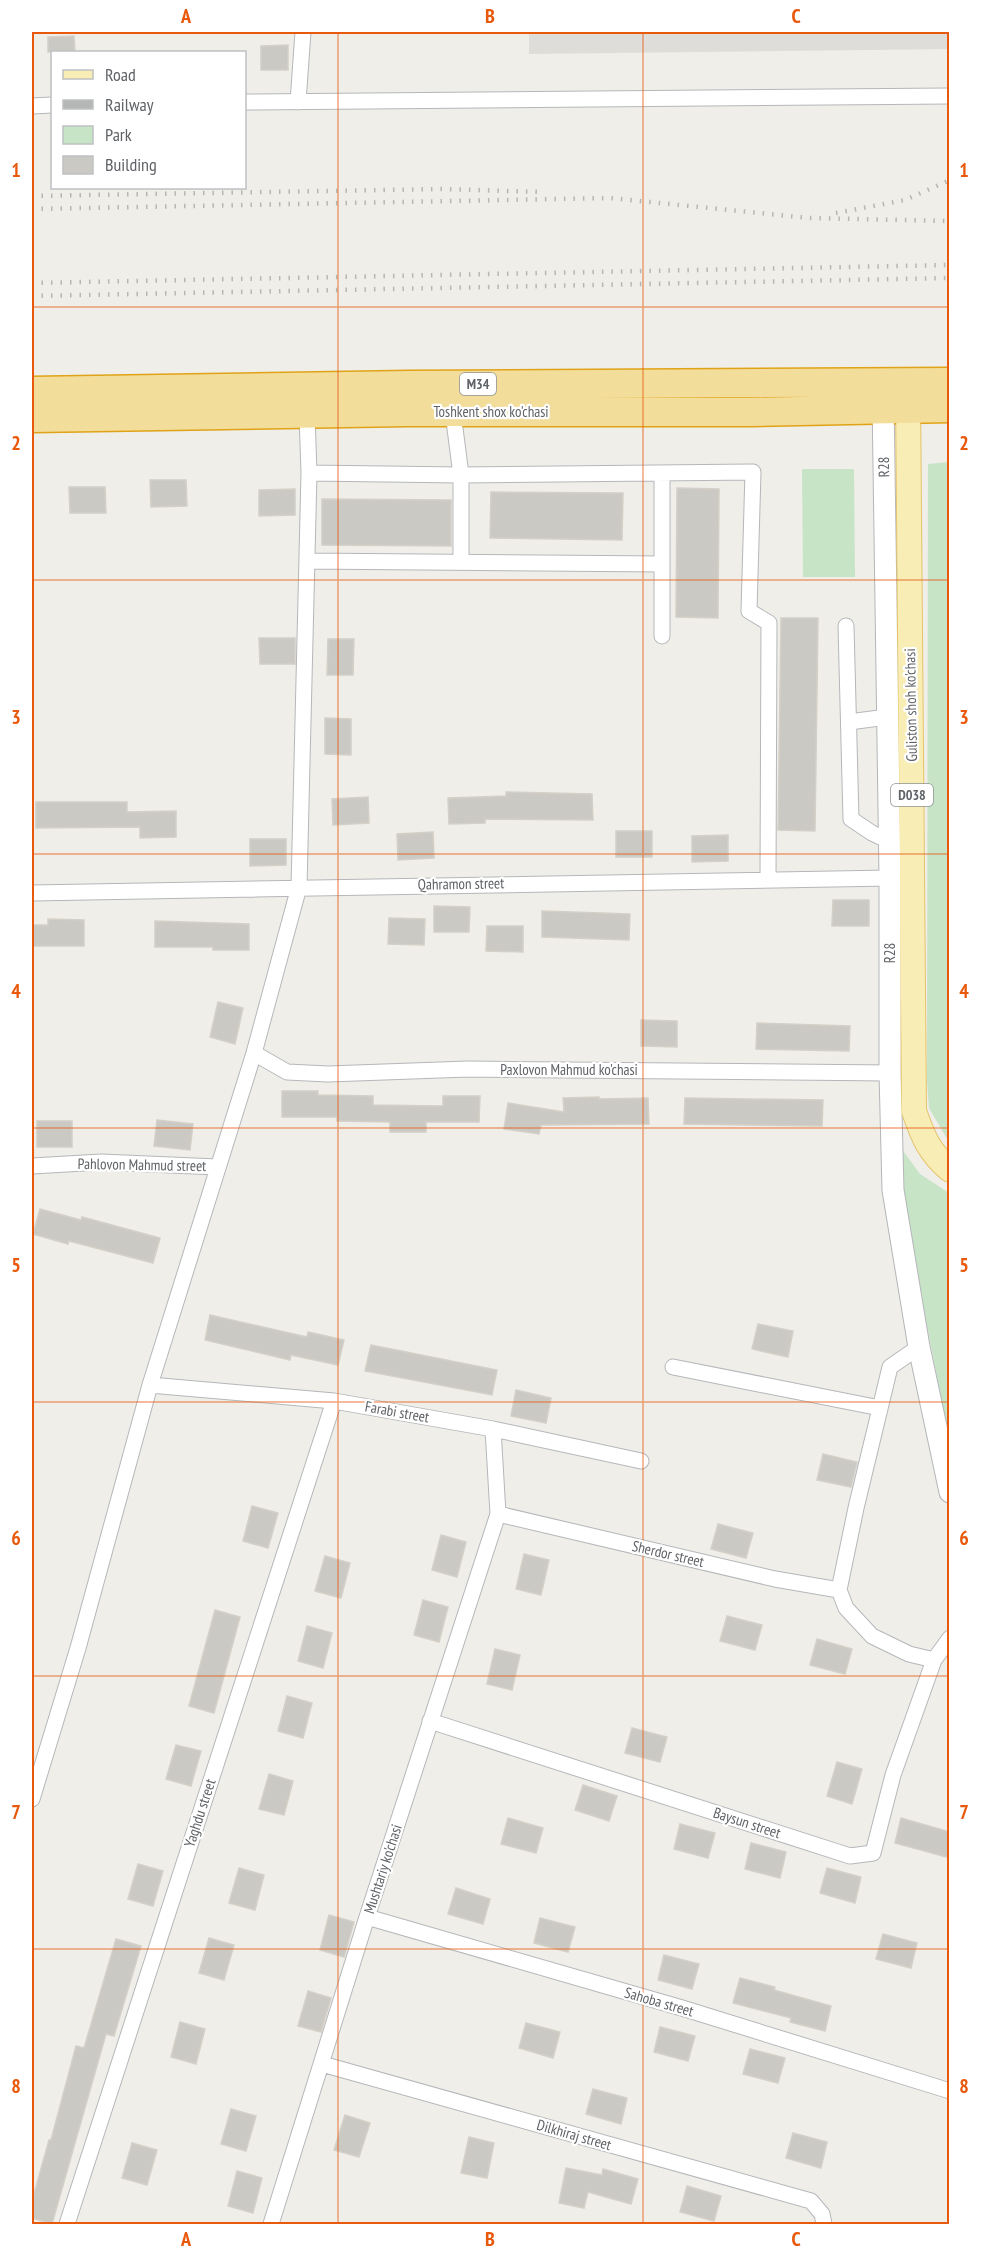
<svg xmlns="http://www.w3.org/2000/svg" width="981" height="2256" font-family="'PT Sans Narrow',sans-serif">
	<rect width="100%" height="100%" fill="#efeee8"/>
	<path fill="#dfddda" d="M529,32H949L950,49L529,54Z"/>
	<path fill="#c7e4c7" d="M950,462V1140H949L946,1137L929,1108L927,1081L928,464Z
		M802,469H854L855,577H803Z
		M901,1148L920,1174L949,1193V1438L900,1188Z"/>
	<path fill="#cbc9c4" stroke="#d4d0c7" stroke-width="1.5" d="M74,36L75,52H48V37Z
		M288,45V70H261V46Z
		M150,480H186L187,506L151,507Z
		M69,487H105L106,513H70Z
		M677,488L719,489L718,618L676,617Z
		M295,489V515L259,516V490Z
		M491,492L623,493L622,540L490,538Z
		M322,499L451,500V546L322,545Z
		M781,618H818L815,831L778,830Z
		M259,638H295V664H260Z
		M328,639H354L353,675H327Z
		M325,718L351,719V755L325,754Z
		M506,792L592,794L593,820L485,819V823L449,824L448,798L506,796Z
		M368,797L369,823L333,825L332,799Z
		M36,802H127V812L176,811V837L140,838V827L36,828Z
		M616,831H652V857H616Z
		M433,832L434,858L398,860L397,834Z
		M728,835V861L692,862V836Z
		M250,839H286V865L250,866Z
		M833,900H869V926H832Z
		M434,906L470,907L469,932H434Z
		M542,911L630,914L629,940L542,937Z
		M389,918L425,919L424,945L388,944Z
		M48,919L84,920V946H32V925H48Z
		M155,921L249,924V950H213V947H155Z
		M487,926H523V952L486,951Z
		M218,1002L243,1008L235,1044L210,1037Z
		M641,1020L677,1021V1047L641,1046Z
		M757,1023L850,1026L849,1051L756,1049Z
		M282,1091H318V1095L373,1096V1105L443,1106V1096H480L479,1122H426V1132H390V1122L337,1121V1117H282Z
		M599,1097V1099L648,1098L649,1124L541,1125L539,1134L504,1129L508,1103L564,1112L563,1098Z
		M685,1098L823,1100L822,1126L684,1124Z
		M157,1120L193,1124L190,1150L154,1146Z
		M37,1121H72V1147H37Z
		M40,1209L81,1220L82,1217L160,1238L153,1263L69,1241L68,1244L33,1234Z
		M210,1315L307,1337L308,1332L344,1340L338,1365L291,1355L290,1360L205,1340Z
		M758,1324L793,1331L788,1357L752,1349Z
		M371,1345L497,1370L492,1395L365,1371Z
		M516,1390L551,1398L546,1423L511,1416Z
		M823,1454L857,1462L851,1487L817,1480Z
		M252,1506L278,1513L268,1548L243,1541Z
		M718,1524L753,1533L746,1558L711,1549Z
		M441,1535L466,1542L457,1577L432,1570Z
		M524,1554L549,1560L541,1595L516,1589Z
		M325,1556L350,1563L341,1598L315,1591Z
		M423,1600L448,1607L439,1642L414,1635Z
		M215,1610L240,1617L214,1713L189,1706Z
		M727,1616L762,1625L755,1650L720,1641Z
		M307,1626L332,1633L323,1668L298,1661Z
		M817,1639L852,1649L845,1674L810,1665Z
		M495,1649L520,1655L512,1690L487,1684Z
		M287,1696L312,1703L303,1738L278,1731Z
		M632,1728L667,1737L660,1762L625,1753Z
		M176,1745L201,1751L191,1786L166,1779Z
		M837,1762L862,1769L852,1804L827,1796Z
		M269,1774L293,1781L284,1815L259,1809Z
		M583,1785L617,1796L609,1821L575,1810Z
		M508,1818L543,1828L536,1853L501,1844Z
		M901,1818L950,1832V1858L895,1843Z
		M680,1824L715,1833L708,1858L674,1849Z
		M751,1843L786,1852L780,1878L745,1869Z
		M138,1864L163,1871L153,1906L128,1899Z
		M239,1868L264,1875L255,1910L229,1903Z
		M827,1868L861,1877L855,1903L820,1893Z
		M456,1888L490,1899L483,1924L448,1914Z
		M329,1915L354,1922L344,1957L320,1950Z
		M540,1918L575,1927L568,1952L534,1943Z
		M883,1934L917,1943L911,1968L876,1959Z
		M209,1938L234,1945L224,1980L199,1973Z
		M116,1939L141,1946L114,2036L106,2034L52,2224L32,2218V2201L49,2140H51L76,2046L84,2048Z
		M664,1955L699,1964L692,1989L658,1980Z
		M740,1978L775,1987L774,1990L831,2006L825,2031L790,2022L791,2018L733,2003Z
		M308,1991L331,1998L321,2032L298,2026Z
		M180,2022L205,2029L196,2064L171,2057Z
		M526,2023L560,2032L553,2058L519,2048Z
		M660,2027L695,2036L688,2061L654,2052Z
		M750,2049L785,2058L778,2083L743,2074Z
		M593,2089L627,2098L621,2124L586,2114Z
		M231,2109L256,2116L246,2151L221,2144Z
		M345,2115L370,2123L359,2157L334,2150Z
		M793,2133L827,2142L821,2168L786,2158Z
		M469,2137L494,2143L487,2178L461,2173Z
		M132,2143L157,2150L147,2185L122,2178Z
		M566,2168L602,2175L603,2169L638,2179L631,2204L588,2192L584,2208L559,2203Z
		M237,2171L262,2178L253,2213L228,2206Z
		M687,2186L721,2196L714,2221L680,2212Z"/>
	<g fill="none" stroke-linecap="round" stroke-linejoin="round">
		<g stroke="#b5b7bb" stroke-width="17">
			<path id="street" d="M244,102L950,96
				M298,102L303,32
				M32,106L52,105
				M453,413L461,475V562
				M309,473L461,475L753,472L749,611L769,623L768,880
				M307,561L662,564
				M846,626L851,819L872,833L889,841
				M662,636V473
				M849,722L887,717
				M32,893L890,878
				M254,1053L287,1072L328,1074L468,1069L890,1073
				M32,1166L101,1162L217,1167
				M919,1347L890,1367L856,1508L839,1590L846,1608L872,1636L909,1654L934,1660
				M673,1367L880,1408
				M150,1385L334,1401L493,1429L641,1461
				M498,1514L775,1579L839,1590
				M430,1721L850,1856L873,1853L893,1775L934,1660L950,1638
				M32,1799L78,1648L150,1385L254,1053L299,887L309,473L307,414
				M367,1917L682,2008L950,2091
				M322,2064L811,2201L822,2214L824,2224
				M67,2224L334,1401
				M271,2224L367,1917L498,1514L493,1429"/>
		</g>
		<g stroke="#b4b6ba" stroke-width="23">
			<path id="secondary" d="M883,397L890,878V1073L893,1190L919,1347L950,1492"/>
		</g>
		<g stroke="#e4c46c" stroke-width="26">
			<path id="primary" d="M908,392L914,1111C923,1137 929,1152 950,1170"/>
		</g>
		<g stroke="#e0a317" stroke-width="31">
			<path id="highway" d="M32,391L408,385L950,382
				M32,418L407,412H751L950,408"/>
		</g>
		<use href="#street" stroke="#fff" stroke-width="15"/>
		<use href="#secondary" stroke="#fff" stroke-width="21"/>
		<use href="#primary" stroke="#f7edb5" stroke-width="24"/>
		<use href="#highway" stroke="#f3dd9b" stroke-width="28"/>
		<path stroke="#b5b6b6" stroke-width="4.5" stroke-dasharray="1.5 8" stroke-linecap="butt" d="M32,196L441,189L544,192
			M32,209L610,198L809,218L950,221
			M836,213L905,200L950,180
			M32,283L950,265
			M32,296L950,278"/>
	</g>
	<path fill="none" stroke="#e8590c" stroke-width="1.5" stroke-opacity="0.55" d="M338,32V2224M643,32V2224M32,307H950M32,580H950M32,854H950M32,1128H950M32,1402H950M32,1676H950M32,1949H950"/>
	<g text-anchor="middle" stroke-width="4.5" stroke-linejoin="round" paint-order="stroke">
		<g fill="#fff" stroke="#8f9194" stroke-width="1.5">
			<rect x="460" y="373" width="36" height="22" rx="4.5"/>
			<rect x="891" y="784" width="42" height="22" rx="4.5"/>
		</g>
		<g font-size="14" font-weight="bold" fill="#5f6266">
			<text x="478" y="389">M34</text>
			<text x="912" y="800">D038</text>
		</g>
		<g font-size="15" fill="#5f6266" stroke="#fff">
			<text x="491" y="417">Toshkent shox ko'chasi</text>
			<text transform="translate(884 467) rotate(-91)" y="5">R28</text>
			<text transform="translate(911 705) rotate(-91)" y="5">Guliston shoh ko'chasi</text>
			<text transform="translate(461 884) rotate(-1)" y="5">Qahramon street</text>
			<text transform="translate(890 953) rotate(-90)" y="5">R28</text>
			<text x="569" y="1075">Paxlovon Mahmud ko'chasi</text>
			<text transform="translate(142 1165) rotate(1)" y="5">Pahlovon Mahmud street</text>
			<text transform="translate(397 1412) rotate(10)" y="5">Farabi street</text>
			<text transform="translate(668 1554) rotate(13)" y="5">Sherdor street</text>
			<text transform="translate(200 1813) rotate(-72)" y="5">Yaghdu street</text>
			<text transform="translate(747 1823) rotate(18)" y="5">Baysun street</text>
			<text transform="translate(383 1869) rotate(-72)" y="5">Mushtariy ko'chasi</text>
			<text transform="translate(659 2002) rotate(16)" y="5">Sahoba street</text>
			<text transform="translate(574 2135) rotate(16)" y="5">Dilkhiraj street</text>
		</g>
	</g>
	<rect width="981" height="2256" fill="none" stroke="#ffffff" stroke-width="66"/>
	<rect x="51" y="51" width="195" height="138" fill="#ffffff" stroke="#bfc0c2" stroke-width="1.5"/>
	<rect x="63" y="70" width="30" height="9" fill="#f7edb5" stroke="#bfc0c2" stroke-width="1.5"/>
	<text x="105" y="81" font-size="18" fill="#5f6266">Road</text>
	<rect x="63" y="100" width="30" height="9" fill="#b5b6b6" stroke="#bfc0c2" stroke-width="1.5"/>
	<text x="105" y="111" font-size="18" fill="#5f6266">Railway</text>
	<rect x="63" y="126" width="30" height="18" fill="#c7e4c7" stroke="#bfc0c2" stroke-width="1.5"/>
	<text x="105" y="141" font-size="18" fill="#5f6266">Park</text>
	<rect x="63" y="156" width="30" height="18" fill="#cbc9c4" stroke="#bfc0c2" stroke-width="1.5"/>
	<text x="105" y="171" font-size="18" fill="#5f6266">Building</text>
	<rect x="33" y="33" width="915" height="2190" fill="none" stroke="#e8590c" stroke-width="2"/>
	<g font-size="20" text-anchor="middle" font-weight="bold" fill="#e8590c">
		<text x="186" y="23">A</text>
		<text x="490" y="23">B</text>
		<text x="796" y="23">C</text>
		<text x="16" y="177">1</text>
		<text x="964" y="177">1</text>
		<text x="16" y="450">2</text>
		<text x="964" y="450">2</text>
		<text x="16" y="724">3</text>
		<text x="964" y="724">3</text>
		<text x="16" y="998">4</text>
		<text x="964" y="998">4</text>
		<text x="16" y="1272">5</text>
		<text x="964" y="1272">5</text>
		<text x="16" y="1545">6</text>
		<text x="964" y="1545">6</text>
		<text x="16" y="1819">7</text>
		<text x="964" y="1819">7</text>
		<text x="16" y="2093">8</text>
		<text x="964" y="2093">8</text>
		<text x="186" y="2246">A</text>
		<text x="490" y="2246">B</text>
		<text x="796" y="2246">C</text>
	</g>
</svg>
